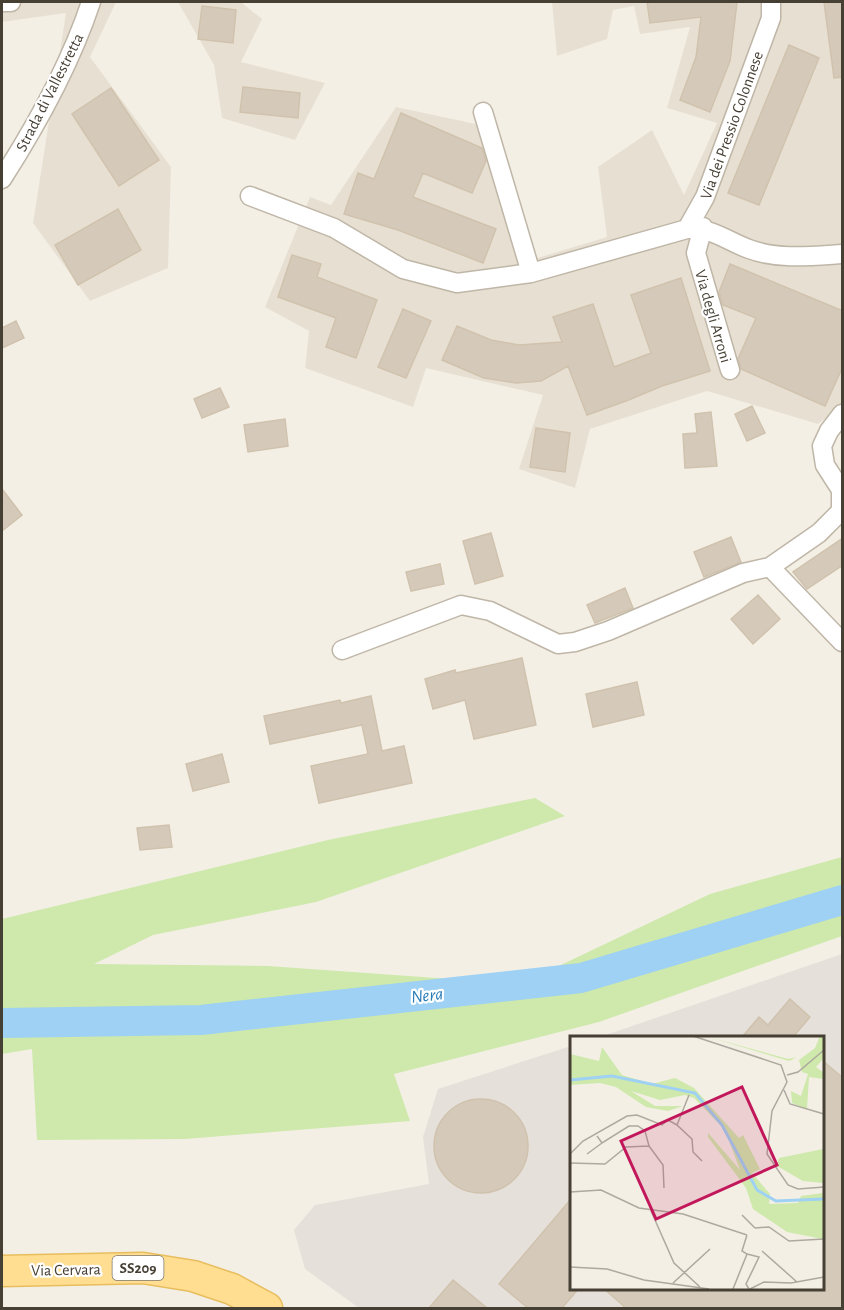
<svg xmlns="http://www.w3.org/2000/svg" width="844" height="1310" font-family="'Alegreya Sans',sans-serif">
	<rect width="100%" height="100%" fill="#f3efe5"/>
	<path fill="#e7e0d2" d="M2,2H116L90,57L171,167L168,268L90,301L33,223L66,13L2,22Z
		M178,2H241L262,19L241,62L325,83L295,140L222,118L214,65Z
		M552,2H842V405L818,424L707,391L590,429L575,488L519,469L543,395L426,368L413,407L305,368L309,331L265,307L310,197L331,205L396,107L490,127L531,260L607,237L598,167L652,130L684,195L717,123L667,108L690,27L640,34L634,6L613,10L607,39L557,56Z"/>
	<path fill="#e5e0da" d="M842,954V1308H359L305,1269L294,1230L315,1205L429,1184L423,1137L438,1089L571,1046V1288H822V1037H600Z"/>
	<path fill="#cee9ab" d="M535,798L565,816L316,902L153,935L94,964L268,966L521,984L710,894L842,857V936L599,1022L394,1074L410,1121L185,1139L37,1140L32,1049L2,1054V919L328,840Z"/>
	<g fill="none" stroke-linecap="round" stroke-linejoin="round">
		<path stroke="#9ed1f3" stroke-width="30" d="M2,1023L201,1020L581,978L842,900"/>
	</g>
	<path fill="#d5caba" stroke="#d0c2ad" stroke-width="1.5" d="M647,2H737L730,61L710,112L680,100L696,57L701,17L650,23Z
		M824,2H843V77L834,78Z
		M202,6L236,10L233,43L198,39Z
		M789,45L819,58L759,205L728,193Z
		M243,87L300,93L298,118L240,112Z
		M111,88L159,160L119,186L72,114Z
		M401,113L482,148L486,161L472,193L423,173L413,197L496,229L483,263L398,230L344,214L358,173L374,179Z
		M118,209L141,250L78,285L55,245Z
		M292,255L321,264L317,277L377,300L356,358L326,347L336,318L278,297Z
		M730,264L843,311V366L825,406L741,369L738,359L756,318L723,305L719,292Z
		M681,278L710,371L662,386L626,401L587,415L568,366L541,381L516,383L484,378L442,360L457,326L491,340L519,345L562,342L553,317L593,304L614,367L651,353L631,295Z
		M403,309L431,321L406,378L378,367Z
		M16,321L24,338L2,348V328Z
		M220,388L229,407L202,418L194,399Z
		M752,406L765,433L747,441L735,414Z
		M711,412L717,466L685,468L683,434L697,433L695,414Z
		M285,419L288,446L248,452L244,425Z
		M536,428L570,433L565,472L530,467Z
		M2,489L22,515L2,531Z
		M491,533L503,576L475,584L463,541Z
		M731,537L741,562L704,577L694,552Z
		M843,538V565L807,589L793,572Z
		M440,564L444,584L411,591L406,572Z
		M625,588L633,608L595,623L587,605Z
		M758,595L780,619L753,644L731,619Z
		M522,658L536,725L474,739L465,700L433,709L425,679L455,670L456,673Z
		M637,682L644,715L593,727L586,694Z
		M371,696L382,751L404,746L412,783L319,803L311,766L368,754L362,725L270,744L264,716L340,700L341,703Z
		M222,754L229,782L193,791L186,764Z
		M169,825L172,847L140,850L137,828Z
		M790,999L810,1017L793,1037H742L759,1017L768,1025Z
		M822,1060L843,1078V1308H626L602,1287H822Z
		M434 1146a47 47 0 1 1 94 0a47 47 0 1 1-94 0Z
		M571,1199V1287H580L562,1308H528L499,1284Z
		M453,1280L487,1308H429Z"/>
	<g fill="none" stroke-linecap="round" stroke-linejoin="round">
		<g stroke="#bfb6a7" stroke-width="21">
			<path id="minor" d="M2,2H11
				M483,112L531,273
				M2,179C38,123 70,65 91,2
				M250,196L334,228L403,269L457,283L531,273L687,229L705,197L771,18V2
				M703,227L696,253L730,370
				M687,229C711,227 727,241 749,249C778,260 812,256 842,254
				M770,567L819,533L841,511V490L825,465L822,446L829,431L842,414
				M342,650L461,605L490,611L558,644L575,642L608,631L743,573L770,567L842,642"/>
		</g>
		<g stroke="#e8bd5d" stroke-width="33">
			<path id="primary" d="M2,1271L143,1268L193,1276L232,1289L267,1308"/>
		</g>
		<use href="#minor" stroke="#fff" stroke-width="18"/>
		<use href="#primary" stroke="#ffde92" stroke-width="30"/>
	</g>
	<g text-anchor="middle" stroke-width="4.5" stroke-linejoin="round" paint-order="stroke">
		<rect fill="#fff" stroke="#7e7971" stroke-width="1.5" x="112.5" y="1256" width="51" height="24" rx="4.5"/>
		<g font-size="15" font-weight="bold" fill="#463f34">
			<text x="138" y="1273">SS209</text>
		</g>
		<g font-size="16" fill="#463f34" stroke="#fff">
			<text transform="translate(49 92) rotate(-63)" y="6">Strada di Vallestretta</text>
			<text transform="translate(731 125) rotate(-70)" y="6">Via dei Pressio Colonnese</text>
			<text transform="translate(714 316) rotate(74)" y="6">Via degli Arroni</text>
			<text transform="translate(66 1269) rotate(-1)" y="6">Via Cervara</text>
		</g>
		<g font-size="18" font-style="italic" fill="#297cb6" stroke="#fff">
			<text transform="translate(427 995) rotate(-6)" y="6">Nera</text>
		</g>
	</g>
	<g transform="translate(570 1036)">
		<rect width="254" height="254" fill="#f3efe5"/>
		<path d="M135,0L218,23L227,21L219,25ZM250,0H253V23L246,31L253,36V43L239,41L237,73L222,67L221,55L231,60L238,38L232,36L229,24L245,12ZM32,11L52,39L82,48L105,42L124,52L169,102L173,99L190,133L182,137L200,158L199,168L228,167L231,160L253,157V203L217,196L183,173L176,152L138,101V97L170,134L155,94L124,62L115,59L90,64L61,55L85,70H113L98,75L76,71L46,51L30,47L0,49V18L29,25ZM253,113V147L233,145L207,130L209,122Z" fill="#cee9ab"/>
		<path fill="none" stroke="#9ed1f3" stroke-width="3" d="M0,44L42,40L125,57L152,89L187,154L206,165L254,163"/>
		<path fill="none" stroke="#aea99e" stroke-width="1.5" d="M123,0L211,29L217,46L202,75L197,118L218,149L228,153L254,151M217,39L228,36L254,14M214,54L220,68L254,78M119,59L107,89L122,103L123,116L132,125M27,100L32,107L59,90H68L75,95L79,110M0,118L13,105L57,80L67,79L92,89L98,84L107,89M17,118L32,107M0,127L35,128L56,111L79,110L93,129L94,152M0,156L31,154L69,172L113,178L177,199M81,175L104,227L130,251M172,179L185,192M185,192L199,191L219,205L254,203M192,215L227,246M177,218L189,221L176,248L179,253M0,231L37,233L74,244L139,253M103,247L140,213M163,253L177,218L172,215L177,199M180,253L194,246L221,247L254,241"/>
		<path fill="#c2185b" fill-opacity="0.15" stroke="#c2185b" stroke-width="3" d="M172,51L207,129L86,183L51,105Z"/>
		<rect width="254" height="254" fill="none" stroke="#463f34" stroke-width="3"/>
	</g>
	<rect width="844" height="1310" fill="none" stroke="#463f34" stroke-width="6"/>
</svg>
